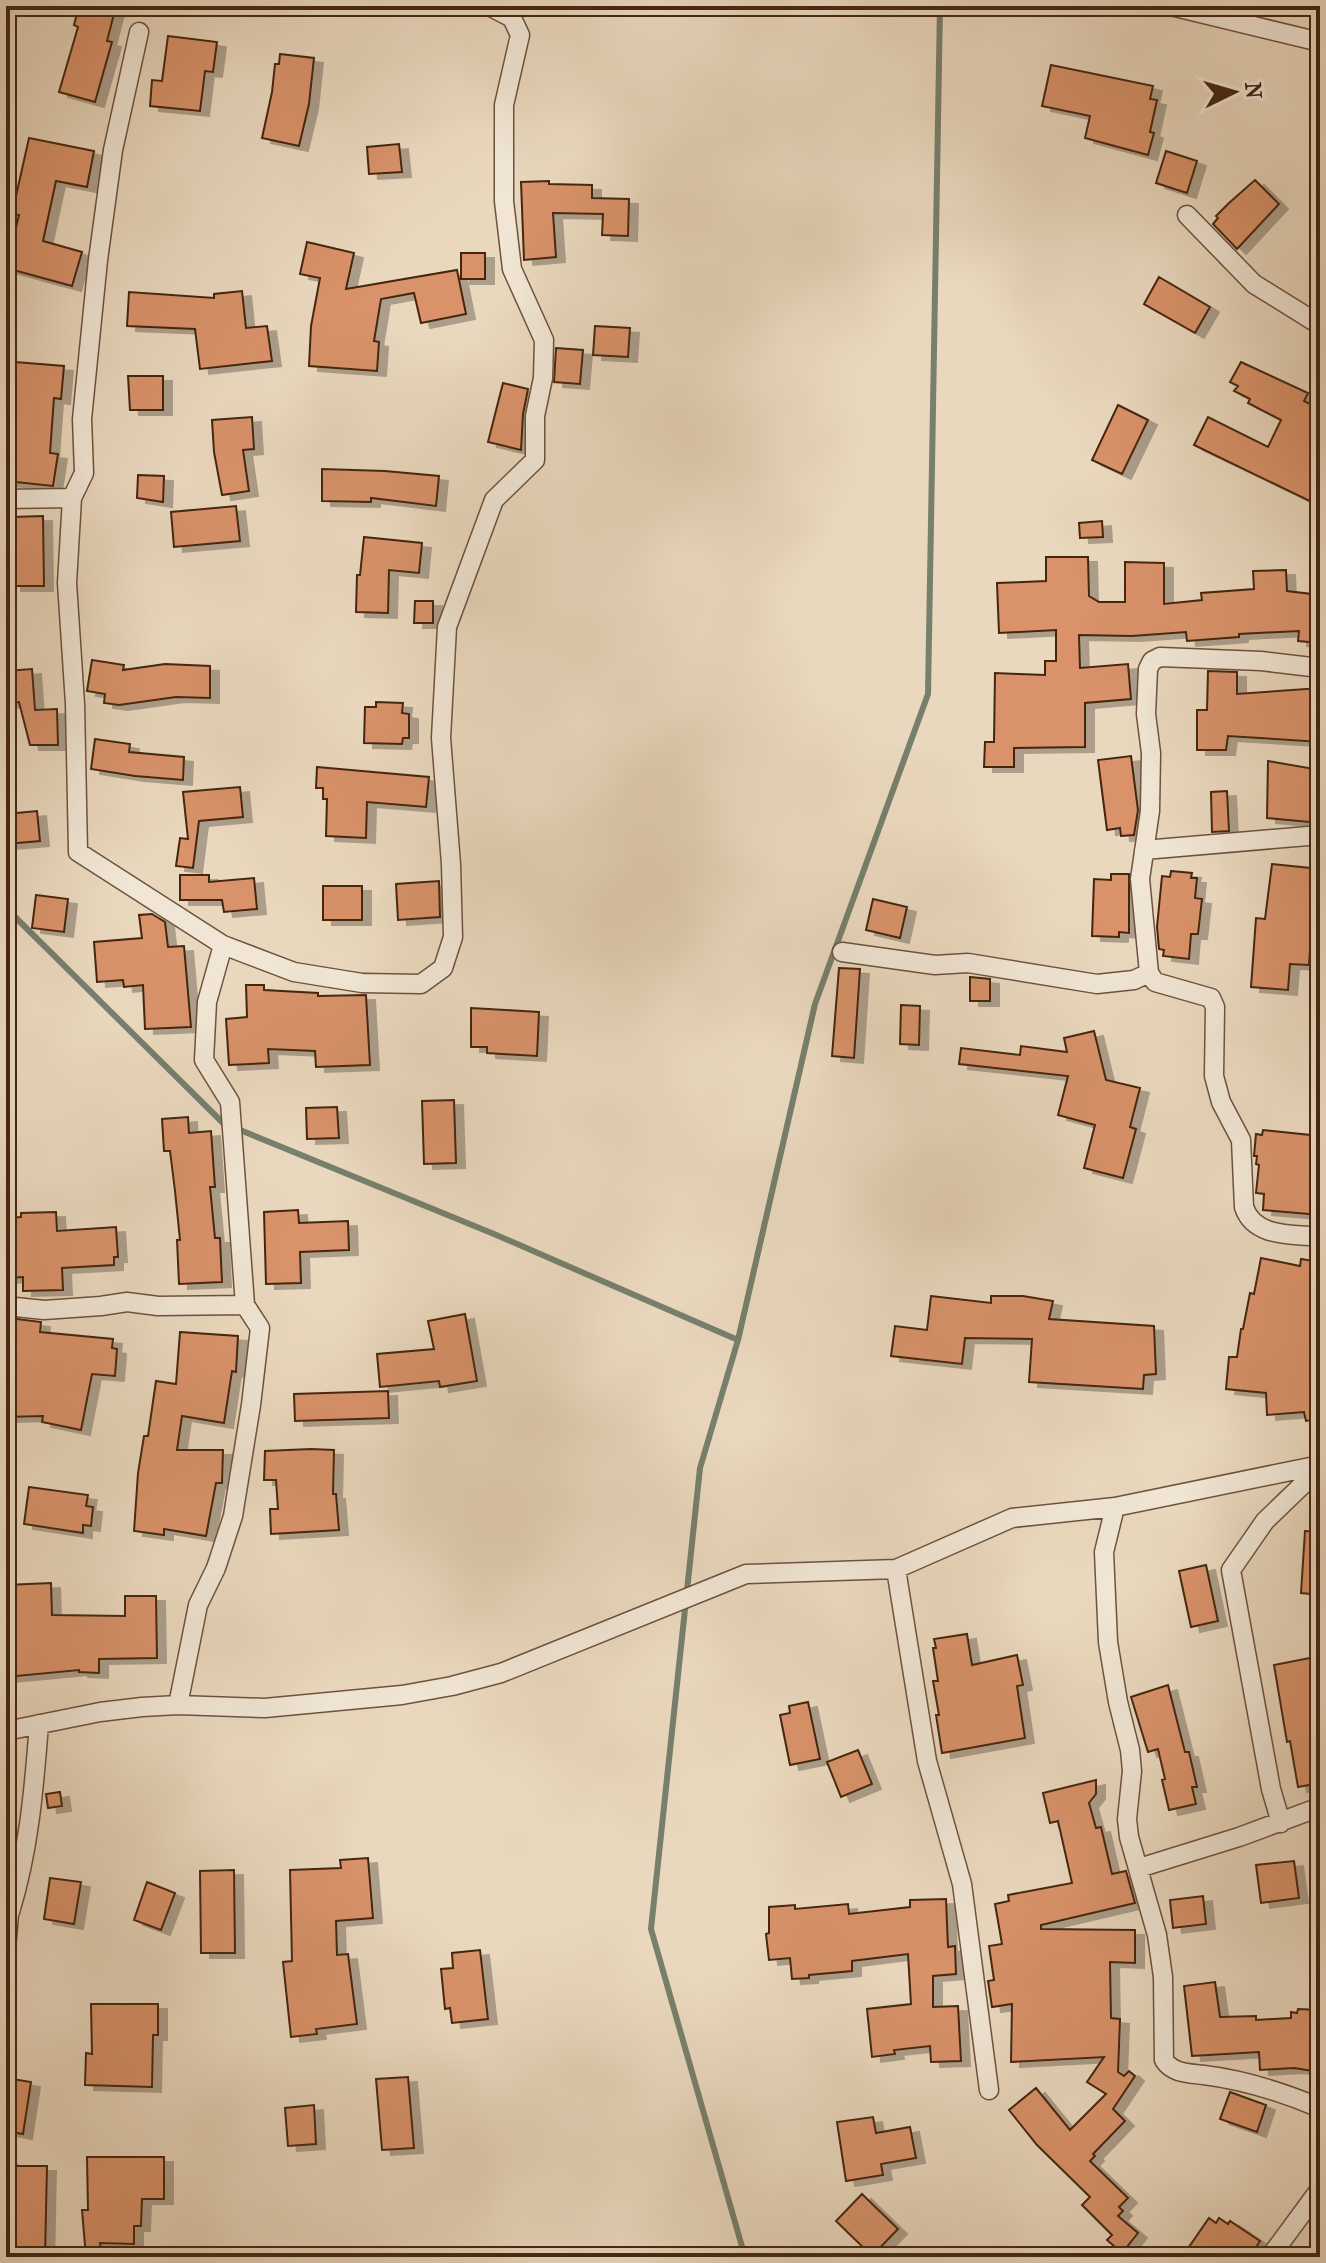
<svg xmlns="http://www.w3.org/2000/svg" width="1326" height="2263" font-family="'IM FELL French Canon',serif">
	<defs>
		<filter id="shadow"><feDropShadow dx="9" dy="5" stdDeviation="0" flood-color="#0004"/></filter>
	</defs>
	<rect width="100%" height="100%" fill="#ead8be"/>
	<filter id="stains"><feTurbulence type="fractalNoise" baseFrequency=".0025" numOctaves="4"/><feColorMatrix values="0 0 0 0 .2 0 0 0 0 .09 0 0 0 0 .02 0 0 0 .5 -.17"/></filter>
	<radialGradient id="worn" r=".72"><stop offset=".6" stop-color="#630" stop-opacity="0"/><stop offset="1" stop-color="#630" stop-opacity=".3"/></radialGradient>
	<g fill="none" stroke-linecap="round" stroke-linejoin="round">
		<path stroke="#777f6d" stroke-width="6" d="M6,908L223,1123L494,1234L738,1340
			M745,2257L651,1929L700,1468L738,1340L815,1004L928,694L940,6"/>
	</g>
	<path fill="#d9926a" stroke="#442611" stroke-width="2" filter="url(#shadow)" d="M79,6H116L107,41L112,42L95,102L59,92L78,27L74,25Z
		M168,36L217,42L213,72L205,71L200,111L150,106L152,80L162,81Z
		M280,54L314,58L309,104L299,146L262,138L272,92L275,64H279Z
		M1051,65L1153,86L1150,99L1157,100L1150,132L1154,133L1148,155L1085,138L1090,116L1042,106Z
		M29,138L94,151L87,187L56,181L43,241L82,252L72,286L6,268L19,215L12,214Z
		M399,144L402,172L369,174L367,147Z
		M1166,151L1197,161L1187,193L1156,183Z
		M1255,180L1279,204L1237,249L1213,224L1218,218L1216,216L1229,203Z
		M549,181V184L592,185V198L629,199L628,236L602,235L603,214L553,213L556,257L524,260L521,182Z
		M307,242L354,253L346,289L457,270L466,314L421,323L414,293L381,299L374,341L379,342L377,371L309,366L311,326L320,278L300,274Z
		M461,253H485V279H461Z
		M1159,277L1210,307L1195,333L1144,304Z
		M242,291L246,328L267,326L272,361L200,369L195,329L127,326L129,292L214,298V294Z
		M595,326L630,328L628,357L593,355Z
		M556,348L583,350L580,384L554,382Z
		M15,362L64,366L61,399L54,398L50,453L58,454L53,486L6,481V406H11Z
		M1241,362L1308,393L1304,401L1320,409V506L1194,445L1208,417L1268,447L1281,420L1248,403L1250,399L1234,391L1238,386L1230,382Z
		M128,376H163V410H130Z
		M503,383L528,389L523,414L521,450L488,442Z
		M1118,405L1148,420L1122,474L1092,460Z
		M252,417L254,449L243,450L249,491L222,495L214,452L212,420Z
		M322,469L385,471L439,476L436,506L371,498V502L322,501Z
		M138,475L164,476L163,502L137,498Z
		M236,506L240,541L174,547L171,512Z
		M43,516L44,586H12V517Z
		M1102,521L1103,537L1080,538L1079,523Z
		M364,537L422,543L419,573L389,570L388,613L356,612L357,575H360Z
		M1046,557H1088L1089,596L1099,602H1125V562L1164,563V604L1202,600L1201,593L1254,589L1253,571L1286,570L1287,591L1320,595V643L1298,641L1299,631L1239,634V637L1187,641L1186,632L1132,636L1079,635L1080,668L1128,664L1131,699L1085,703V747L1014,748V767H984L985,742H994L995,673L1045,675V661H1056V630L999,633L997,583L1046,581Z
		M415,601H433V623H414Z
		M92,660L124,665L123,670L165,664L210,666V698L176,697L119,705L104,703L105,694L87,691Z
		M32,669L35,710L57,709L58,745H30L19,702L6,703V671Z
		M1208,671L1237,672V694L1320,688V742L1228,736L1226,750H1197V710H1207Z
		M376,702L403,703L402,713L409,714V738H403L402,744L364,743L365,707H376Z
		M95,739L130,744L129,752L184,757L183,780L135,776L91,769Z
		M1131,756L1138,810L1134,835L1121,836L1120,828L1107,830L1098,760Z
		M1268,761L1320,770V823L1267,818Z
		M317,767L429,777L426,807L367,802L366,838L326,836L327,799H323V788H316Z
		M240,787L243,817L199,821L193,868L176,866L180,838L188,839L183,792Z
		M1227,791L1229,831L1212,832L1211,792Z
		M37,811L40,841L6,844V814Z
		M1272,864L1320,869V952L1310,950L1309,965L1290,964L1288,990L1251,987L1256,918L1265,919Z
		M1171,871L1192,873L1191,878H1197L1195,898L1202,899L1198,934H1191L1189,959L1163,956L1164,950L1159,949L1157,927L1162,876L1170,877Z
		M1111,874H1129V933L1119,932V937L1092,936L1094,879L1111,880Z
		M180,875H209V882L254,878L257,909L224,912L222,900H180Z
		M439,881L440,917L398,920L396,884Z
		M323,886H362V920H323Z
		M36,895L68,899L64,932L32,928Z
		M873,899L907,907L900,938L866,930Z
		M152,914L165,922L168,947L184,946L191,1027L145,1029L143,985L124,987L123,980L97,982L94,942L142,938L139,915Z
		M839,968L860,969L854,1058L832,1056Z
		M970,977L990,979V1001H970Z
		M246,985H264V990L318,993V996L366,995L370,1065L316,1067L315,1051L268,1049L269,1063L229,1065L226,1019L247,1017Z
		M901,1005L920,1006L919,1045L900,1044Z
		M471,1008L539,1012L537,1056L487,1053V1047H471Z
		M1094,1031L1106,1080L1140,1088L1130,1127L1136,1129L1123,1178L1084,1168L1095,1125L1058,1115L1068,1076L959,1064L961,1048L1020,1055L1021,1046L1067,1052L1064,1038Z
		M454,1100L456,1163L424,1164L422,1101Z
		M337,1107L339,1138L307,1139L306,1108Z
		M188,1117L189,1133L211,1131L215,1187H210L215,1238H220L222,1282L179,1284L177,1240H180L175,1191L170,1151H164L162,1119Z
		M1263,1130L1320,1136V1215L1263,1210L1264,1194L1256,1193L1259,1165L1256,1164L1257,1156H1254L1256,1134L1262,1135Z
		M298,1210L299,1223L348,1221L349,1250L300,1252L301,1283L266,1284L264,1212Z
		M56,1212L57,1231L116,1227L118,1257H114V1265L62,1268L63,1290L23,1291V1277L6,1278V1218L21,1217V1213Z
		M1261,1258L1300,1266L1301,1259L1320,1262V1419L1306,1421L1304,1412L1267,1415L1266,1393L1226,1389L1229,1357H1237L1241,1329H1243L1250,1293L1254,1294Z
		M931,1296L991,1303V1296H1023L1053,1301L1049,1319L1154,1326L1156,1374L1144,1375L1143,1389L1029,1382L1032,1339L965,1338L962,1364L891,1356L895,1326L927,1330Z
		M465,1314L477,1381L440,1387L439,1381L380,1387L377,1354L434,1349L428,1321Z
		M9,1318L41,1322L40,1332L113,1339L112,1348L117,1349L115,1376L92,1374L81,1430L42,1422L43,1416L6,1417Z
		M180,1332L238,1336L236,1372L232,1371L224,1423L182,1416L177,1450H223L222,1483H216L206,1536L164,1529V1535L134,1531L138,1473L144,1436H148L156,1381L176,1384Z
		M388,1391L389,1418L295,1421L294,1394Z
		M311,1449L334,1450L333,1494H336L339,1530L271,1534L270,1509H278L276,1480H264L265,1451Z
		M29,1487L88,1495L86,1506L93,1507L91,1526L83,1525V1533L24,1524Z
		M1305,1531L1320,1532V1595L1301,1593Z
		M1206,1565L1218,1621L1191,1627L1179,1571Z
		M51,1583L52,1615L125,1616V1596H156L157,1658L99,1659V1673L79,1672V1670L6,1677V1585Z
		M967,1634L972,1665L1017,1655L1023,1685L1017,1686L1025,1738L942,1753L936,1715H939L933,1681H938L933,1648H936L934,1639Z
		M1320,1656V1783L1298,1787L1290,1741L1287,1742L1274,1665Z
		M1168,1685L1185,1752H1189L1197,1787H1192L1196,1804L1169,1810L1162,1780L1165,1779L1158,1749L1148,1752L1131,1697Z
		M808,1702L820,1759L790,1765L780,1715L790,1713L789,1706Z
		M858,1750L872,1784L841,1797L827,1762Z
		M1096,1780V1794L1089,1803L1096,1828L1101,1827L1112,1874L1126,1871L1135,1903L1041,1925V1929L1135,1930V1963L1110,1962L1111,2018L1120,2019L1118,2072L1124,2076L1129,2071L1135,2076L1113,2109L1125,2121L1093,2154L1095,2156L1090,2161L1128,2198L1119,2207L1123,2211L1118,2216L1138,2233L1122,2253L1107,2240L1112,2235L1082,2205L1090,2197L1037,2145L1009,2110L1036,2088L1070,2130L1106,2094L1087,2082L1104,2057L1011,2062L1012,2004L992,2007L988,1981L994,1980L989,1946L1002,1944L995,1904L1009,1901L1008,1895L1072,1883L1058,1821L1050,1823L1043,1793Z
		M60,1792L62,1806L48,1808L46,1794Z
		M368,1858L373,1918L336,1921L337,1955L348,1954L357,2024L316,2029L317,2034L291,2037L283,1962L292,1961L290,1870L341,1868L340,1860Z
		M1294,1861L1299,1898L1261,1903L1256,1865Z
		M234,1870L235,1953H201L200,1871Z
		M50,1878L81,1882L74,1924L44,1919Z
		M147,1882L175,1893L161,1930L134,1920Z
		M1203,1896L1206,1924L1173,1928L1170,1900Z
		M946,1899L948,1947L955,1946L956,1974L933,1976V2007L958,2006L961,2061L931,2062L930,2046L894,2050L895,2054L872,2057L867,2009L911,2004L908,1954L852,1961V1971L809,1975V1978L792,1979L790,1958L769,1960L766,1934L769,1933V1907L795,1905V1909L848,1904L849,1914L910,1907V1900Z
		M480,1950L488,2019L452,2023L450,2008L445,2009L441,1969L453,1968L452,1953Z
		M1215,1982L1220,2017L1256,2016V2020L1291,2018V2012L1297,2013L1298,2009L1320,2010V2072L1294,2068L1260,2070L1259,2052L1192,2056L1184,1986Z
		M91,2004H158V2035H153L152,2087L85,2085L86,2053L92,2054Z
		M408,2077L414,2148L382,2150L376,2079Z
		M6,2078L31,2082L23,2134L6,2131Z
		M1230,2092L1266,2105L1257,2132L1220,2119Z
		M314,2105L316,2144L288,2146L285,2108Z
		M873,2117L876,2133L910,2127L916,2158L881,2164L883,2175L846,2181L837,2122Z
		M87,2157H164V2199H142L141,2226H134V2244L100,2243L102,2257H86L82,2210H88Z
		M6,2158L17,2166H47L45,2257H6Z
		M862,2194L898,2229L872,2256L836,2221Z
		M1209,2218L1216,2223L1219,2218L1228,2224L1230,2221L1260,2241L1250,2257H1182Z"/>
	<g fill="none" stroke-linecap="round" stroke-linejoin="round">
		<g stroke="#6e523c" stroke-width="21">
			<path id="minor" d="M1171,6L1320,42
				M1187,215L1254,284L1320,325
				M72,498L67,583L75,704L78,852L223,945L294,972L362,983L421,984L443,968L453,937L451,864L441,738L447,627L494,500L535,460V416L543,378L544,340L512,269L504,201V105L520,35L512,18L489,6
				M6,499L72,498L84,473L82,419L98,260L113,150L139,32
				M1320,668L1261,661L1160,657L1152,661L1148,669L1146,714L1151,753L1150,811L1140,879L1149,973L1155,982L1211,998L1215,1007L1214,1076L1221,1102L1241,1140L1244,1207C1254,1238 1293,1234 1320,1237
				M1144,850L1320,835
				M842,952L935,965L968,963L1097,984L1134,980L1149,973
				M6,1306L44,1310L101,1306L127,1302L158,1306L245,1305L230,1102L204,1060L207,1002L223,945
				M1115,1507L1104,1552L1108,1642L1118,1702L1130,1750L1132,1771L1127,1819L1129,1837L1157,1935L1163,1977L1164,2060C1173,2074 1189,2073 1204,2075C1245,2080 1282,2092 1320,2108
				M896,1569L927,1761L962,1884L989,2090
				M178,1705L198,1605L216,1568L233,1516L251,1405L260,1328L245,1305
				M6,1731L100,1712L142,1707L178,1705L265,1708L402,1695L452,1686L501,1673L746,1574L896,1569L1012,1518L1115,1507L1320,1465
				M1281,1823L1271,1789L1231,1570L1265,1521L1320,1468
				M1139,1868L1239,1837L1320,1807
				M10,1912C29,1850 34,1789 39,1724
				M6,1949L10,1903
				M1270,2257L1320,2189"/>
		</g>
		<use href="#minor" stroke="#f1e6d5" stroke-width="18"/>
	</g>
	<rect width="1326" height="2263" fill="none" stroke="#ead8be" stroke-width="32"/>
	<rect x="8" y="8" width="1310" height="2247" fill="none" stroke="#442611" stroke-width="4"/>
	<rect x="16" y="16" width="1294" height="2231" fill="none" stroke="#442611" stroke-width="2"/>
	<g transform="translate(1234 92) rotate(85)" stroke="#f1e6d5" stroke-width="6" paint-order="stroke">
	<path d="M0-6L14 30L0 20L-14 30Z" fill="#442611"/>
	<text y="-12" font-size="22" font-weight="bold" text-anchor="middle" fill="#442611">N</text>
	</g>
	<rect width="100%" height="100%" filter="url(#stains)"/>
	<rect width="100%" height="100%" fill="url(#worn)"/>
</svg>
